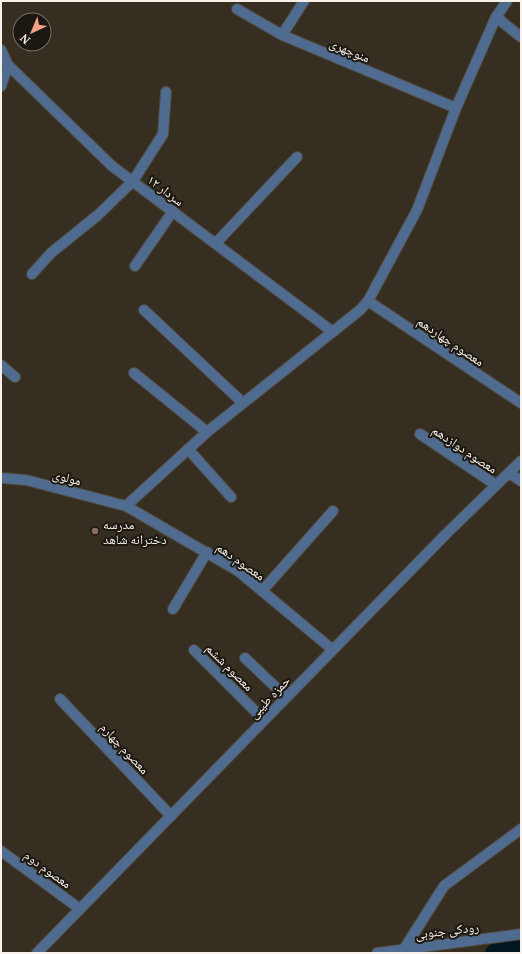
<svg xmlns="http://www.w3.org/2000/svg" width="522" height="954" font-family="Georgia,'Noto Naskh Arabic',serif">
	<rect width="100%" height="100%" fill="#362e21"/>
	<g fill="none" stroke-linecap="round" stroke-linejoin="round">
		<path stroke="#00171f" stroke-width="18" d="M494,953L521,949"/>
		<g stroke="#51493d" stroke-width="12">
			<path id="minor" d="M237,9L282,35L456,108
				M496,17L521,37
				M282,35L304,1
				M1,50L8,65L112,166L333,332
				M1,86L8,65
				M216,243L297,157
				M135,266L173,211
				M32,274L51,253L98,215L133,181L163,134L166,92
				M368,301L521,403
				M144,310L243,403
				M1,365L15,377
				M134,373L207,432
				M420,434L496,485
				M188,449L231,497
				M509,473L521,481
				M262,591L333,511
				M173,609L207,552
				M194,650L264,720
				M245,658L286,697
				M60,699L171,816
				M1,851L80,909
				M404,949L444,886L521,829
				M377,953L521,934"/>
		</g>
		<g stroke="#51493d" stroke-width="12">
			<path id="tertiary" d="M1,478L26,480L126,506L238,571L333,650
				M126,506L207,432L360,310L368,301L417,210L456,108L496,17L507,1
				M37,953L446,534L521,461"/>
		</g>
		<use href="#minor" stroke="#4f6c90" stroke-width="10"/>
		<use href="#tertiary" stroke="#4f6c90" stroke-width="10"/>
	</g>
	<circle fill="#8d6e63" stroke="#1b1711" stroke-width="1.5" cx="95" cy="531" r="4"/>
	<g text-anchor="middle" stroke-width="4" stroke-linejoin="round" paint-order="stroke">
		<g font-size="13" fill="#f7f1e9" stroke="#1b1711">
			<text transform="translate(350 50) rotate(23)" y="5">منوچهری</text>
			<text transform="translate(166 190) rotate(37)" y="5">سردار ۱۲</text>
			<text transform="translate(451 341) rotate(34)" y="5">معصوم چهاردهم</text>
			<text transform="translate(465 449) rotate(34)" y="5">معصوم دوازدهم</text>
			<text transform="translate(67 477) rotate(14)" y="5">مولوی</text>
			<text transform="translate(241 561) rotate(35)" y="5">معصوم دهم</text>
			<text transform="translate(230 667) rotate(45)" y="5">معصوم ششم</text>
			<text transform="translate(269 697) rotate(-46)" y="5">حمزه طیبی</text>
			<text transform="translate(125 748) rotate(47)" y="5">معصوم چهارم</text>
			<text transform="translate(48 869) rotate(36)" y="5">معصوم دوم</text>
			<text transform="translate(447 930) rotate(-7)" y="5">رودکی جنوبی</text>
		</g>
		<g font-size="13" fill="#f7f1e9" stroke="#1b1711" text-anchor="start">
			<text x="103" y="529">مدرسه<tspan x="103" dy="15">دخترانه شاهد</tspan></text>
		</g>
	</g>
	<rect width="522" height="954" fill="none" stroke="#f7f1e9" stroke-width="4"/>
	<g transform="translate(32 32) rotate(224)"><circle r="19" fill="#1b1711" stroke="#736e67"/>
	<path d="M0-3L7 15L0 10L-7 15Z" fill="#f49e86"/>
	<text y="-6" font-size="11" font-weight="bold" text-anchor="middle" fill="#f7f1e9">N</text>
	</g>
</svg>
